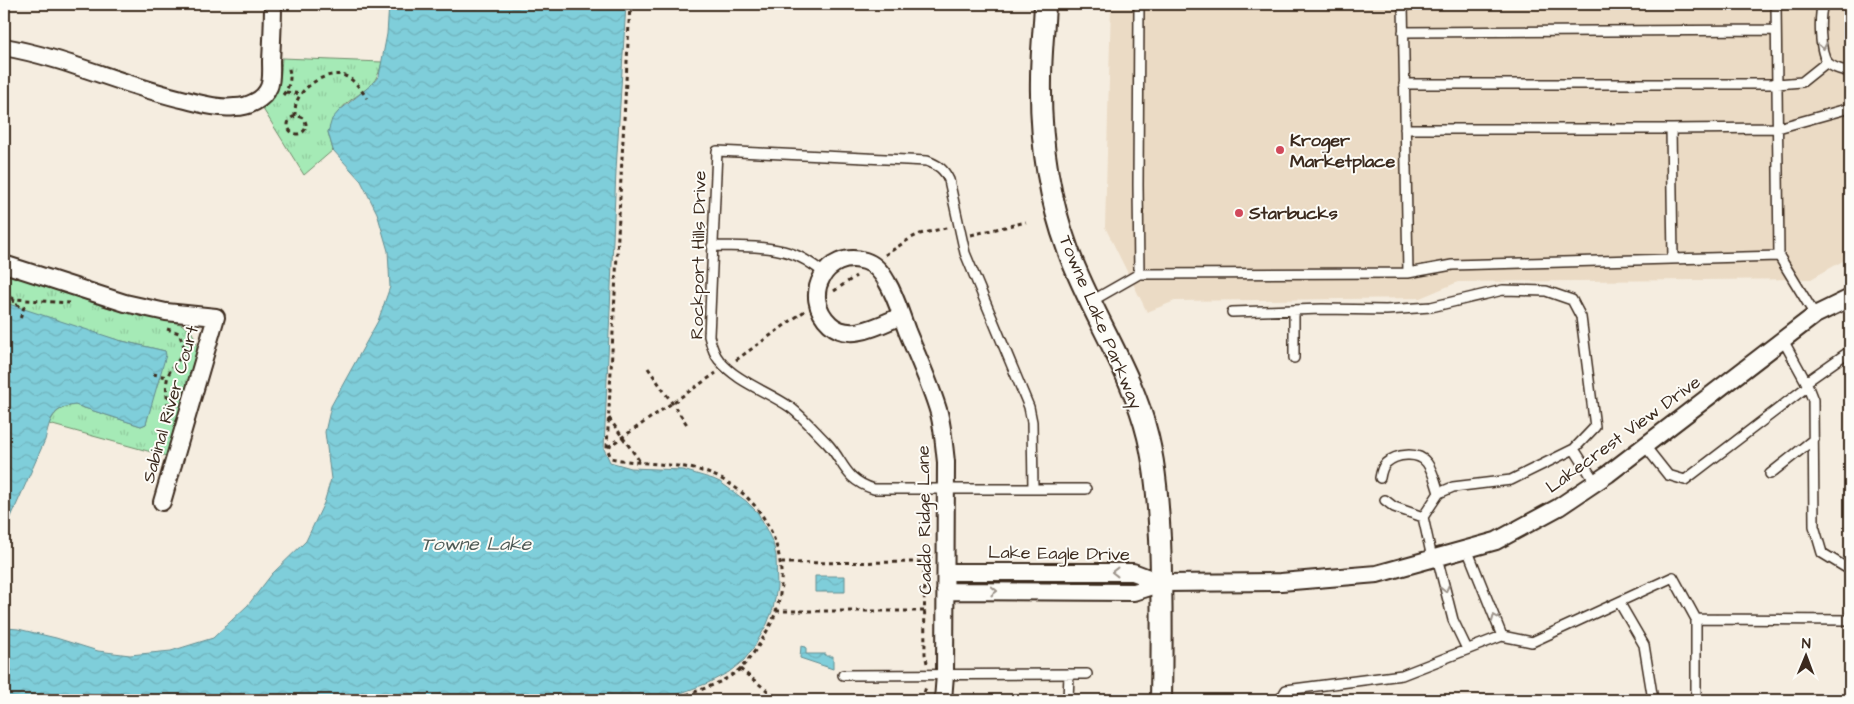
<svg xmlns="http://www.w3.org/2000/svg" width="1854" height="704" font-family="'Architects Daughter',sans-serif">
	<defs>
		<pattern id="grass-tufts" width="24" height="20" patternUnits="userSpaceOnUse" patternTransform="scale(1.25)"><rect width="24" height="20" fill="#a5eab6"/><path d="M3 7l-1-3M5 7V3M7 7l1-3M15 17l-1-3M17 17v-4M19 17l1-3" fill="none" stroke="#8fc99c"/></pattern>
		<pattern id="water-waves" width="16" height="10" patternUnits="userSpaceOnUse" patternTransform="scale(1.25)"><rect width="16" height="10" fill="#7fceda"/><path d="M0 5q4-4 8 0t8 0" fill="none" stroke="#6fb1bb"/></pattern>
	</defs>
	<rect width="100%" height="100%" fill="#f5ede0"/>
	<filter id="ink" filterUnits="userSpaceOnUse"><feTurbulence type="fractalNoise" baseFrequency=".02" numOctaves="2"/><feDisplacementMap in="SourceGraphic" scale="10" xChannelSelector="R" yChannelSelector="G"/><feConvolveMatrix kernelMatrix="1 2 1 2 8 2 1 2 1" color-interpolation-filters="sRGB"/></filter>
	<g filter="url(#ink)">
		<path fill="#ebdbc5" d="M1111,4H1850V257L1811,279L1458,282L1420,298L1175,301L1147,312L1105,227Z"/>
		<path fill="url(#grass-tufts)" stroke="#708a6a" d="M282,58L382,62C376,92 356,91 339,111C334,117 331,125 328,132L333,150L304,175L263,109C281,90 280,83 282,58Z
			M4,272L103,306L142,316L181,324L191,331L196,340L197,350L166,456L49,424C55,411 61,407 75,405L141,426L146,424L165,351L118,340L4,309Z"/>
		<path fill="url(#water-waves)" stroke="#648c8f" d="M389,4H626L616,171L604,449L610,462L631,468L683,470L713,479L720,482L746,501L758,513L773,543L776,556L777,587L773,609L767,624L754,647L744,660L729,672L708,683L665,699V700H4V624L7,628L18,629L56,638L98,651L130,655L171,651L213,638L248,605L272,574L306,541L324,503L331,479L325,432L331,406L378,321L390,287L388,251L377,213L361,181L333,150L328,132L332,119L339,111L371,85L379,76L387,34Z
			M9,304L118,340L165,351L166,355L146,424L141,426L75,405C52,408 50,419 45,440L4,533V309L5,305Z
			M815,576H845V592H815Z
			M801,646L806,647V654H826V656H833V669L800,658Z"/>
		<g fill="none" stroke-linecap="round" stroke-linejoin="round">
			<g stroke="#3b2a1e" stroke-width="12">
				<path id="service" d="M1139,4L1138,185L1139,274
					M1776,4L1779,256
					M1823,4C1819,16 1819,52 1828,63C1834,69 1843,70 1850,72
					M1403,32L1776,30
					M1404,84H1777L1802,82L1827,62
					M1405,129H1671
					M712,246C738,247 766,245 790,253C803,257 814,265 824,273
					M1673,259L1671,129L1778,128L1850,108
					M1408,273L1452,265L1779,256L1815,315
					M1090,302L1139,274L1408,273L1403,4
					M1232,312L1322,309L1386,310L1431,307L1503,290L1546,291L1572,300L1581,317L1595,427L1574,449L1511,480L1453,487L1439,493L1423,517L1432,558
					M1783,340L1806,382L1850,351
					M1294,358V310
					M1806,382L1813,400L1814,526L1822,553L1845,567H1850
					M1645,446L1668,475L1685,480L1808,386
					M1574,449L1595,482
					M1770,474L1814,439
					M1380,478C1381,472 1382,467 1386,463C1396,454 1418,451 1427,463C1433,471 1436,483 1439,493
					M1033,489L1032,422L1029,407L965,253L949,180C944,169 938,165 927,161L717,151L709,336C711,344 713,353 719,360C737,382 767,391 790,407C803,417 814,430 826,442C845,462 843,479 874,489H1086
					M1385,500L1394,507L1423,517
					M1467,549L1502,636
					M1437,557L1453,620L1467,649
					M1619,602L1644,645L1653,700
					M1696,619V700
					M843,675L1087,674
					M1068,700L1069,674
					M1280,700L1286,690L1402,675L1502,636L1532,642L1673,577L1696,619L1850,620"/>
			</g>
			<g stroke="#3b2a1e" stroke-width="20">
				<path id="minor" d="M4,47C67,58 124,86 186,100C202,104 219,109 235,107C248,107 264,100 269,87C272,80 271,69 271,61C272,42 273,23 273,4
					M4,264L125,303L166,312L216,317L162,502
					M901,316C881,324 850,343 830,324C800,296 826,249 865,261C875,264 882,273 887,282C896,297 901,315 907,331C918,358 931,385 939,413C943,429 944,445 946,462L945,675L943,700
					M946,572H1133L1162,583
					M945,591L1134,592L1162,583L1281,582L1377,574L1496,541L1559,507L1608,474L1815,315L1850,298"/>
			</g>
			<g stroke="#3b2a1e" stroke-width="24">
				<path id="tertiary" d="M1045,4C1044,29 1041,54 1041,79C1040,137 1048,196 1068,250C1091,314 1132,370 1148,437C1156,470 1158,504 1160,538C1162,592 1162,646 1161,700"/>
			</g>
			<path stroke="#3b2a1e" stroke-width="3" stroke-dasharray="4 4" stroke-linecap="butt" d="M630,4L607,448L611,458C650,467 689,460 725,481C770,506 792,562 776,611C773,622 766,632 761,642C755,651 748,661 740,669C721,685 694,692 671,700
				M630,14L637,4
				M286,92L301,94
				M283,95C290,86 292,77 288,66
				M288 125a9 9 0 1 1 18 0a9 9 0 1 1-18 0Z
				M295,116C295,112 295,108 296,104C300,87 328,69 345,76C355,80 361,90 367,98
				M971,235L1026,222
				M885,255L911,238L920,234L950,227
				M834,291L856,276
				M4,293L14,299L69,303
				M14,299L13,304L24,307L20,319
				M167,329L179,333L185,349C181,360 171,366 168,376C164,389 169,404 169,417
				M736,360L806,310
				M648,368L688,426
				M153,374L167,377
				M609,418L641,463
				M608,447L716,373
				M781,563L924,562
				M776,611H925
				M927,663L925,654L924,557H932
				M740,669L779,700
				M922,700L926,687"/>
			<use href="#service" stroke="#fdfcf7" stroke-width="9"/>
			<use href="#minor" stroke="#fdfcf7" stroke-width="16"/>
			<use href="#tertiary" stroke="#fdfcf7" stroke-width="20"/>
		</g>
		<defs><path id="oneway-chevron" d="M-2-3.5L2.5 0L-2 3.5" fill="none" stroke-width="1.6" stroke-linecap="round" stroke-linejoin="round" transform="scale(1.25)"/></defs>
		<g stroke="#9c938a">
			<use href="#oneway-chevron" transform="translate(1823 46) rotate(79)"/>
			<use href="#oneway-chevron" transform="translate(1115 572) rotate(180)"/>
			<use href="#oneway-chevron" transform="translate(1445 589) rotate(76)"/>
			<use href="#oneway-chevron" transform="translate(994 591) rotate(1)"/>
			<use href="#oneway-chevron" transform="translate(1495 618) rotate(-112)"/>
		</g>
	</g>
	<g fill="#d1495b" stroke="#fdfcf7" stroke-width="2">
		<circle cx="1280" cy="150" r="5"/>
		<circle cx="1239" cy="213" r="5"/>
	</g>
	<g text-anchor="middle" stroke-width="4" stroke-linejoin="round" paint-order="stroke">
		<g font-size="18" font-weight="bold" fill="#3b2a1e" stroke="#fdfcf7" text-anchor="start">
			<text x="1290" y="146">Kroger<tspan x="1290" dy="21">Marketplace</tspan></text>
			<text x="1249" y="219">Starbucks</text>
		</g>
		<g font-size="18" fill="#3b2a1e" stroke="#fdfcf7">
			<text transform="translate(698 255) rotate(-89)" y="6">Rockport Hills Drive</text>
			<text transform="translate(1101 322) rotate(67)" y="6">Towne Lake Parkway</text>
			<text transform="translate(170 404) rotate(-74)" y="6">Sabinal River Court</text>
			<text transform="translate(1623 434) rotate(-36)" y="6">Lakecrest View Drive</text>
			<text transform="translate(924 520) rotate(-91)" y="6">Caddo Ridge Lane</text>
			<text transform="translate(1059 553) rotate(1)" y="6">Lake Eagle Drive</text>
		</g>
		<g font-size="19" font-style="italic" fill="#4f5b56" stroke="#fdfcf7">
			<text x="476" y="550">Towne Lake</text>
		</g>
	</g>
	<rect width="1854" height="704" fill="none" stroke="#fdfcf7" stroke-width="20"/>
	<rect x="10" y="10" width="1834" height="684" fill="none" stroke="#3b2a1e" stroke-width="2" filter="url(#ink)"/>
	<g transform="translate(1806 656) rotate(1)" stroke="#fdfcf7" stroke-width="4" paint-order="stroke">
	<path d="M0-4L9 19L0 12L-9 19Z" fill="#3b2a1e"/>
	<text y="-8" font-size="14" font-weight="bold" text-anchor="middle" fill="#3b2a1e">N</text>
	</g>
</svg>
